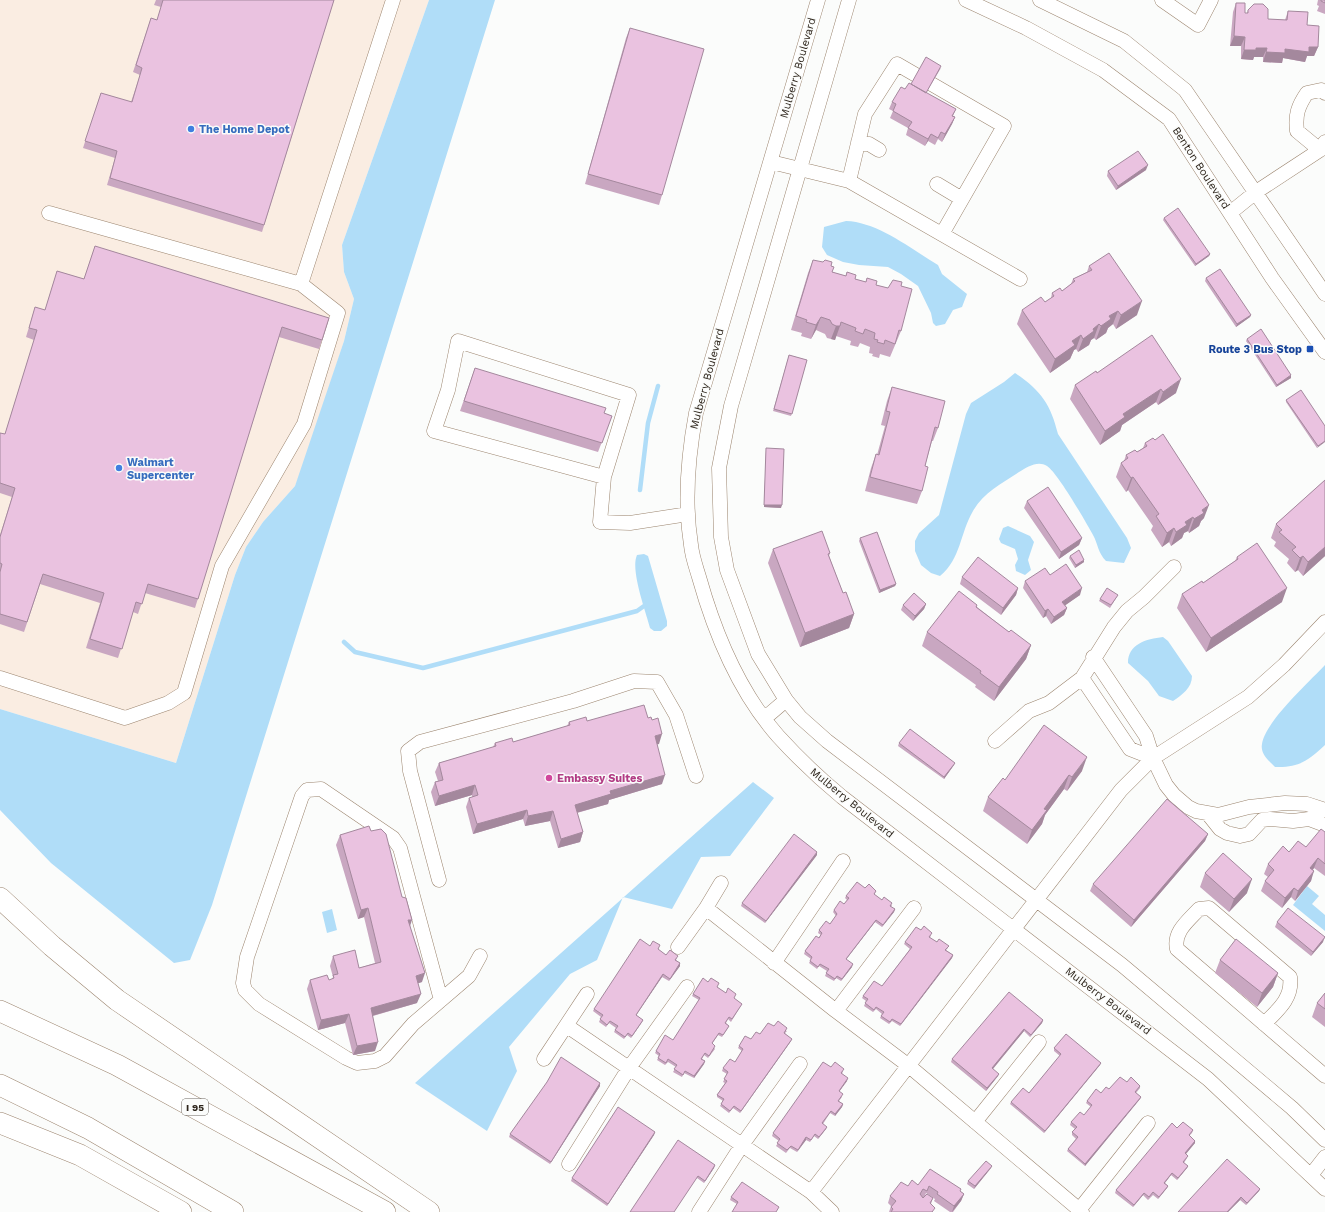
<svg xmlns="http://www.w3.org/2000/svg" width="1325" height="1212" font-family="'Work Sans',sans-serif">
  <rect width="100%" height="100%" fill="#fbfcfb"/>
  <!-- built -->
  <path fill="#faede2" d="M0,0H429L342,245L344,272L354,299L344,341L304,464L295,486L263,522L246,547L235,575L176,763L0,709Z"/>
  <!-- water -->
  <path fill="#b0ddf8" d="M429,0H495L212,905L190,960L174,963L51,863L0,810V709L176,763L235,575L246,547L263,522L295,486L344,341L354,299L344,272L342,245Z
    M846,221C878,222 911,249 938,265L942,274L967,294L962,307L953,310L945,324L936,326L933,323L931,313L918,286L901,274L888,267L859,265L843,262L827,255L822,247L824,227Z
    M1015,373C1041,390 1051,405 1058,434L1127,538L1131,548L1124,563L1106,561C1098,553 1098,544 1093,535C1086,522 1057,472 1047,466C1038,460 1027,467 1019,472C1002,483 983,493 973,511C960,533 961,559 940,576L931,573L921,565L915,551V541L919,533L939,515L966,414L971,403L1004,382Z
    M1008,526L1030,536L1034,542L1028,560L1031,570L1025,575L1016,571L1015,565L1018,559L1015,549L1001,543L999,539L1003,528Z
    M644,554L648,556L667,621V626L661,631H654L650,628C646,612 630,570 637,555Z
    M1163,637L1168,641L1192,676C1192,688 1182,695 1173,701L1159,696L1148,681L1128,663C1128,644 1146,639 1163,637Z
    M1325,665V745C1309,760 1299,768 1275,767C1269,761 1260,754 1262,744C1265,722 1308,683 1325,665Z
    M753,782L774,798L730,856L701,857L672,909L623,897L597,960L570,974L509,1047L517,1071L487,1131L415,1083Z
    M1307,886L1319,896L1312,904L1325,915V931L1293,905Z
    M332,909L337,930L327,933L322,912Z"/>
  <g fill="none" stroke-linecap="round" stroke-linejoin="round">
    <!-- stream -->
    <path stroke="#b0ddf8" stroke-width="4.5" d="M640,490L648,423L658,386
      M344,642L355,652L423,668L637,611L644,606"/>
    <!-- minor casing -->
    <g stroke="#9c856f" stroke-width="15">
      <path id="minor" d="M818,0L696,413C688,456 684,501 691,545C692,556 696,567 699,577C715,634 739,692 778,736C798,758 819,778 842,797L1208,1079L1325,1189
        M849,0L731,406L719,468L721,537L727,570L758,654L786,700L800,717L827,741L1122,965L1292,1108L1325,1140
        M966,0L1026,28L1103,70L1169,119L1272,278L1325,352
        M1040,0L1124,41L1185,90L1325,294
        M1162,0L1198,25L1211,0
        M858,143L869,144L879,150
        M1320,150L1297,131C1295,115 1298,106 1307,93L1321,90L1325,93
        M771,162L849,181L1020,279
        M849,181L865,114L897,64L1004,126L942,234
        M937,184L962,199
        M49,213L301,284L393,0
        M1230,213L1256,192L1320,150L1325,142
        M604,477L434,431L448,390L458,341L629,395L604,477L600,522L630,523L688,514
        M1093,657L1146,736L1153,758L1166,785L1174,795L1188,807L1196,811L1218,815L1249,807L1285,803L1307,804L1325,810
        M0,678L125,718L168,703L184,693L222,566L304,424L338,313L301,284
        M1082,678L1130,749L1153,758
        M765,718L786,700
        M995,741L1029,711L1049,703L1082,678L1114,627L1127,611L1144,597L1174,567
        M1208,814L1220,829L1227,833L1240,836L1249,834L1262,820L1270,819L1293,821L1309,819L1325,825
        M439,880L410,771L408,751L420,742L573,701L634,681L657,682L676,715L696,776
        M706,908L836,1011L909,1066L1082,1212
        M678,947L706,908L721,883
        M774,963L843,861
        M441,1000L400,848L393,838L321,789L307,790L302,796L247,957L243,983L245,990L259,1004L346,1058L357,1063L375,1061L385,1056L413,1024L469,976L480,956
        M836,1011L914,908
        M1264,1024C1278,1010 1293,998 1290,977L1209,908L1199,909C1188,921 1173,932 1177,949L1325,1076
        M567,1026L811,1192L832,1212
        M544,1059L587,994
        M975,1122L1039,1042
        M569,1164L629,1068L687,987
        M1311,1175L1325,1157
        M811,1192L1121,790L1153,758L1248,697L1284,665L1325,622
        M1079,1210L1148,1123
        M699,1212L742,1145L800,1064"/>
    </g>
    <!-- highway casing -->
    <g stroke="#9c856f" stroke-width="22">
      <path id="highway" d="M0,898L52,946L117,1000L429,1212
        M0,1011L117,1065L385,1212
        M0,1085L88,1128L233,1212
        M0,1123L80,1155L181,1212"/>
    </g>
    <!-- minor -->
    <use href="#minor" stroke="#fff" stroke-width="14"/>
    <!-- highway -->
    <use href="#highway" stroke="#fff" stroke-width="21"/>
  </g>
  <!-- wall -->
  <path fill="#c9a7c1" d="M156,0H334L262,232L107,185L115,158L83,148L101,93L131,102L140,75L133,72L151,18L157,20L161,7L154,5Z
    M1318,0H1325V14L1317,11L1319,6L1317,5Z
    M1236,3L1245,13H1247L1248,10L1268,19L1285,20L1288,11L1307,25L1318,47L1314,56H1307L1305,62L1283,58L1282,63L1263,62V57H1254L1253,60L1241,59V46H1230L1233,12Z
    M630,28L662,195L659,205L585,184L626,38Z
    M941,68L926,93L956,109L953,116L955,117L952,124L942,142L938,139L935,145L928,141L925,146L906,135L908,128L890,118L893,111L889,109L892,102L911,84Z
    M1146,170L1116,190L1107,176L1108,171Z
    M1164,218L1210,254L1209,256L1195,266L1163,220Z
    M95,246L322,340L319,349L279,337L195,608L145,593L138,614L133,612L118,658L86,648L100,603L40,584L24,632L0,624V535L12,497L0,493V433L5,434L34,340L26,337L35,307L45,310L57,271L84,279Z
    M813,260L831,266L832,272L846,276L847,272L855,279L866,282L867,278L876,285L888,288L901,286V331L890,357L880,354L879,358L872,356L873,354L869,353L870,347L860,343L858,347L850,345L851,341L836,336L835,340L827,338L825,334L816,330L811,339L801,336L802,333L791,330L808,273Z
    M1089,266L1137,315L1116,329L1113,324L1108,328L1106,333L1096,340L1094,338L1091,340L1089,345L1078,352L1076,349L1074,350L1070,359L1050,373L1017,324L1022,310L1045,302L1051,298L1052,293L1062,291L1071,284L1073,279L1087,272Z
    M1206,278L1251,315L1250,317L1236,327L1205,281Z
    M1247,339L1291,378L1276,387L1246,341Z
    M789,355L807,360L791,416L773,411Z
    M475,368L612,416L598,452L460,411Z
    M1097,373L1176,393L1158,405L1156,402L1122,425L1120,431L1100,445L1070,399L1075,385Z
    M892,387L938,428L933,441H932L925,466L922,491L917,504L865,491L871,468L876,454L877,455L885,426L881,425L887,401Z
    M1286,400L1325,426L1317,448L1286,402Z
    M1145,443L1204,518L1201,521L1199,526L1189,533L1188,531L1184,533L1182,538L1171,546L1169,542L1162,547L1151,530L1153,526L1128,490L1126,492L1116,477L1121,463L1124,461L1126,455L1137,452L1143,448Z
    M766,448L781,508L764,507L766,450Z
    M1325,480V556L1303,576L1298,570L1295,572L1287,563L1289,559L1274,546L1276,542L1271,538L1276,524Z
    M1027,501L1082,538L1079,545L1059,559L1024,508Z
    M860,538L896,584L895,586L879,593L859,541Z
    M773,549L830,553L829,556L843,593L854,614L849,628L800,647L768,563Z
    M1070,556L1084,562L1075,568L1069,558Z
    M1237,557L1282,602L1206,652L1177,608L1182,594L1203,583L1235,561Z
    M1050,575L1080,595L1065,605L1067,608L1064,615L1051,624L1046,616L1043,618L1023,588L1025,581Z
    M962,577L1018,588L1016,595L1001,615L960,584Z
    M1118,595L1110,608L1099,601L1100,599Z
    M926,604L924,609L913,621L901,610L903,605Z
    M977,605V607L1009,632L1031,645L1026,659L994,701L975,687L976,685L922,646L927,632Z
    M648,718L659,744H657L662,784L609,800L608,804L577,813L583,832L580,842L558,848L550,821L525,826L523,819L473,834L466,807L469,798L472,797V795L435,806L431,792L435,782L438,781L435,772L439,763L493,747L495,743L513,742L567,726L569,722Z
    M899,743L954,765L944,779L898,746Z
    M1082,771L1067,791L1064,789L1045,815L1042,824L1027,844L983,811L988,797L1005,780Z
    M371,831L410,925L422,982L418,983L417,1003L373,1016L375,1051L353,1055L345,1023L318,1030L307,989L310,980H329L332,979L333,977L330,966L333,956L359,968L375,963L364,917L358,919L336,845L340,835Z
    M1325,832V876L1314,868L1313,870L1311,881L1295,901L1291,897L1282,908L1261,891L1265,881L1268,877L1264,874L1268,864L1289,852L1306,847Z
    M1208,834L1205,841L1131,927L1090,891L1093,884Z
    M817,855L765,923L741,906L742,903Z
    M1205,873L1247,893L1229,912L1200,887Z
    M865,888L876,891L874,895L882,900L892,905L891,907L895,909L894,912L882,927L875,922L846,959L852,967L841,981L836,978L834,981L825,976L827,971L819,966L817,969L809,963L811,959L804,954L805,951L821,935L818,933L819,930L830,924L836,916L833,912L834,910L844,904L847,900L845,898L846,896Z
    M1277,922L1323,942L1311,956L1275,927Z
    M931,935L930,938L948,948L946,950L953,955L952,958L900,1026L892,1021L889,1024L880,1018L882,1014L876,1009L873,1012L864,1006L866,1001L862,998L863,996L882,986L910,949L904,944L905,942Z
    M650,946L659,948L658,949L666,955L677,958L676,960L680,963V966L669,981L662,977L636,1015L643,1020L642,1022L631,1038L627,1035L624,1039L614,1032L616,1028L609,1023L606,1027L599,1022L601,1017L593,1011L594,1009Z
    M1220,960L1278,973L1273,987L1257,1007L1215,973Z
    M708,982L717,987L742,1004L731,1022L728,1019L726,1023L729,1026L728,1028L722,1037L718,1035L712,1044L715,1049L708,1058L704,1055L702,1059L705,1061L704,1064L694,1078L684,1073L682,1077L673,1072L676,1067L668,1062L665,1065L657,1060L659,1056L655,1053L656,1051L673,1040L699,1000L692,996L693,994Z
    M1325,993V1027L1312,1017L1317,1003Z
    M1043,1020L1042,1023L1030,1037L1024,1031L993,1069L998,1076L986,1091L951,1062L952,1059Z
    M774,1026L787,1031L785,1033L791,1041L740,1113L733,1108L729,1113L720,1106L723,1101L717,1097V1095L725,1083L723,1082L727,1074L722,1071L723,1068L735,1062L742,1051L738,1048L739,1046Z
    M1054,1048L1100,1065L1044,1133L1010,1104L1011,1102L1029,1093L1060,1056L1054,1051Z
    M831,1067L843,1071L842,1074L847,1081L839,1092L842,1097L839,1101L843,1104L842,1107L835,1116L830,1113L823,1124L826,1129L818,1139L814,1136L810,1142L806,1140L797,1152L790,1148L786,1153L776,1146L779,1141L772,1136L773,1133Z
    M1127,1082L1140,1086V1088L1136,1093L1141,1097L1140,1099L1085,1166L1067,1151L1068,1149L1076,1139L1072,1135V1132L1075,1129L1070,1125L1071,1122L1084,1115L1091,1107L1086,1103L1087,1101L1101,1093Z
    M600,1083V1086L550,1164L509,1137L510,1134Z
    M1177,1128L1193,1130L1192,1133L1189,1136L1195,1141V1143L1186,1154L1187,1158L1184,1163L1188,1166L1187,1168L1177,1180L1171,1175L1165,1183L1168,1186L1167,1188L1158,1199L1153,1195L1148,1200L1143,1195L1133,1207L1115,1193L1116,1190Z
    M655,1132L654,1135L607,1206L571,1181L572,1178Z
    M715,1165L714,1168L704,1183L697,1178L630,1212Z
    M991,1168L974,1189L967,1184L968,1181Z
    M918,1185L960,1191L964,1194L961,1201L953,1212H950L934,1201L935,1199L926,1193L925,1196L933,1198L931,1204L933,1212H889L891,1206L888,1203L890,1196L908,1186Z
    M1260,1189L1259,1191L1246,1205L1240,1200L1228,1212H1178Z
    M731,1197L778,1209L737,1204L730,1200Z"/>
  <!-- shaded-wall -->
  <path fill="#a4889d" d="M1234,36L1245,37L1241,46H1230Z
    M1309,47H1318L1314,56H1307L1305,62L1283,58L1282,63L1263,62L1266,52L1285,49Z
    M1256,48H1267L1263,57H1254L1253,60L1241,59L1244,50Z
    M955,117L952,124L942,142L945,134Z
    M931,134L928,141L925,146L928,139Z
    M1148,165L1146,170L1116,190L1118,186Z
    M1210,254L1209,256L1195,266L1196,264Z
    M1142,301L1137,315L1116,329L1121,315Z
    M1118,311L1113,324L1108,328L1106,333L1096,340L1101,326L1109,316Z
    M1251,315L1250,317L1236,327L1237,324Z
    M821,317L816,330L811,339L816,325Z
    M1099,324L1094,338L1091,340L1089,345L1078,352L1083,339L1093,329Z
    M836,326H840L835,340L831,339Z
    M1081,335L1076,349L1074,350L1070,359L1050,373L1055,359L1072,341Z
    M1291,375V378L1276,387L1277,385Z
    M1181,379L1176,393L1158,405L1163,392Z
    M1161,389L1156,402L1122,425L1120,431L1100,445L1105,431L1123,414Z
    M1325,441V442L1317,448L1318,446Z
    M1133,477L1128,490L1126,492L1131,478Z
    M764,505H782L781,508L764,507Z
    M1209,505L1204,518L1201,521L1199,526L1189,533L1194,519L1202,510Z
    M1193,517L1188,531L1184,533L1182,538L1171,546L1176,532L1185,522Z
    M1174,528L1169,542L1162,547L1167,533Z
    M1082,538L1079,545L1059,559L1061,552Z
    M1325,547V556L1303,576L1308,562Z
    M1303,556L1298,570L1295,572L1300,558Z
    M1084,560V562L1075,568L1076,565Z
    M896,584L895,586L879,593L880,590Z
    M1018,588L1016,595L1001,615L1003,608Z
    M1082,588L1080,595L1060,609L1062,602Z
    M1287,588L1282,602L1206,652L1211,638Z
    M926,604L924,609L913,621L915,616Z
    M1067,608L1064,615L1051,624L1054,617Z
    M1048,609L1046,616L1043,618L1045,611Z
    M854,614L849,628L800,647L805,633Z
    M1031,645L1026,659L994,701L999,687Z
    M662,734L659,744L651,746L655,736Z
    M1087,757L1082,771L1067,791L1072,777Z
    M955,763L954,765L944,779V777Z
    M665,775L662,784L609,800L608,804L572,814L575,805L610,791Z
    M1069,775L1064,789L1045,815L1042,824L1027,844L1032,830L1044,809Z
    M475,785L472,795L435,806L439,796Z
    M527,810L523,819L473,834L477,824Z
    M553,811L550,821L525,826L528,816Z
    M583,832L580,842L558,848L561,839Z
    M1208,834L1205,841L1131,927L1134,920Z
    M817,852V855L765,923L766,921Z
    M1318,858L1314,868L1307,877L1310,868Z
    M1314,871L1311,881L1295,901L1298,891Z
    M1252,879L1247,893L1229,912L1234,899Z
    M1294,888L1291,897L1282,908L1285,898Z
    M368,908L364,917L358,919L361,910Z
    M895,909L894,912L882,927L883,925Z
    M408,920H412L409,929Z
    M876,920L875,922L845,961L846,959Z
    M1325,937L1323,942L1311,956L1313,952Z
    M953,955L952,958L900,1026L901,1024Z
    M680,963V966L669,981L670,979Z
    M853,964L852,967L841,981L842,979Z
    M425,973L422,982L413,985L416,976Z
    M1278,973L1273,987L1257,1007L1262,993Z
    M663,974L662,977L635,1017L636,1015Z
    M421,994L417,1003L368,1017L371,1008Z
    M349,1014L345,1023L318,1030L321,1020Z
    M643,1020L642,1022L631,1038L632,1036Z
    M1043,1020L1042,1023L1030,1037L1031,1035Z
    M1024,1029V1031L991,1071L992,1068Z
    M792,1039L791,1041L740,1113L741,1111Z
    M378,1042L375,1051L353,1055L357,1046Z
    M705,1061L704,1064L694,1078V1076Z
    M1101,1063L1100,1065L1044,1133L1045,1131Z
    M999,1074L998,1076L986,1091L987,1088Z
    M848,1078L847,1081L838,1093L839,1091Z
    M600,1083V1086L550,1164L551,1162Z
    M1141,1097L1140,1099L1085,1166V1164Z
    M843,1104L842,1107L835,1116V1114Z
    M827,1127L826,1129L818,1139L819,1137Z
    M655,1132L654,1135L607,1206L608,1204Z
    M806,1137V1140L797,1152L798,1150Z
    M1195,1141V1143L1184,1156L1185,1153Z
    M715,1165L714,1168L704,1183L705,1181Z
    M992,1166L991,1168L974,1189L975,1186Z
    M1188,1166L1187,1168L1177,1180L1178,1178Z
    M1172,1173L1171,1175L1163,1185L1164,1183Z
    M1168,1186L1167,1188L1158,1199L1159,1197Z
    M1260,1189L1259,1191L1246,1205L1247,1203Z
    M1144,1193L1143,1195L1133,1207L1134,1205Z
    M964,1194L961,1201L952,1212L954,1206Z
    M1241,1197L1240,1200L1228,1212H1227Z"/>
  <!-- building -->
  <path fill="#eac2e0" stroke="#a4889d" d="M163,0H334L264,225L110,178L117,151L85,141L101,93L132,102L142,68L136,65L151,18L157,20Z
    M1321,0H1325V3L1321,1Z
    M1236,3H1245V13H1248V10L1254,4H1263L1268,9V19L1287,20L1288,11L1308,12L1307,25L1319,26L1318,47H1309V52L1285,49V53L1266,52L1267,48H1256V50H1244L1245,37L1234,36Z
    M630,28L704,49L662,195L588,174Z
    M926,57L941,66L926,93L911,84Z
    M909,83L956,109L952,116L955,117L945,134L941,132L938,138L931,134L928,139L908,128L912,122L893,111L896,104L892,102L901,87L905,89Z
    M1138,151L1148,165L1118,186L1108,171Z
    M1178,208L1210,254L1196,264L1164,218Z
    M95,246L329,318L322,340L282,327L198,599L148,584L142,604L136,602L122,649L90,639L104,593L43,574L27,622L0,614V572L2,564L0,563V537L15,488L0,483V433L5,434L37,330L29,328L35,307L45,310L57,271L84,279Z
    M1109,253L1142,301L1121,315L1118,311L1109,316L1111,319L1101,326L1099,324L1093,329L1094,331L1083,339L1081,335L1072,341L1075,345L1055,359L1022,310L1041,297L1045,302L1054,296L1052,293L1060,288L1062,291L1075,281L1073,279L1092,270L1089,266Z
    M813,260L823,262L825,260L832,262L831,266L834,267L832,272L846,276L847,272L856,275L855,279L866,282L867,278L877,281L876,285L888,288L893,280L902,282L901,286L912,289L901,331L899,330L895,344L885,340L884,344L877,342L878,340L874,339L875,333L865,329L863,334L855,331L856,328L841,322L840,326H836L832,324L830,320L821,317L816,325L806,322L807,320L796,316Z
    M1220,269L1251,315L1237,324L1206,278Z
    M1261,329L1291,375L1277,385L1247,339Z
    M1152,335L1181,379L1163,392L1161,389L1123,414L1125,417L1105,431L1075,385L1096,371L1097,373Z
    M789,355L807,360L792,414L774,409Z
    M475,368L606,408L604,413L612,416L602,443L464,401Z
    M892,387L945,401L938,428L935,427L925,466L928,467L922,491L870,477L876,454L879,455L890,412L886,411Z
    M1301,390L1325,426V441L1318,446L1286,400Z
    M1163,434L1209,505L1202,510L1204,513L1194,519L1193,517L1185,522L1187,525L1176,532L1174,528L1167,533L1156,516L1159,514L1133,477L1131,478L1121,463L1128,458L1126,455L1135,450L1137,452L1147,446L1145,443L1153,438L1155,440Z
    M766,448L784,449L782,505H764Z
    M1325,480V547L1308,562L1303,556L1300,558L1292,550L1296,547L1279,532L1282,530L1276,524Z
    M1048,487L1082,538L1061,552L1027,501Z
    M822,531L830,553L828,554L843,593L846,592L854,614L805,633L773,549Z
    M877,532L896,584L880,590L860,538Z
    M1257,543L1287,588L1211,638L1182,594L1202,581L1203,583L1238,559L1237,557Z
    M1079,550L1084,560L1076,565L1070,556Z
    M978,557L1018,588L1003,608L962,577Z
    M1066,564L1082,588L1062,602L1067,608L1054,617L1048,609L1045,611L1025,581L1045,568L1050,575Z
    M1107,588L1118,595L1111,605L1100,599Z
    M959,591L977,605L976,607L1009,632L1011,630L1031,645L999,687L980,673L981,671L927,632Z
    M914,593L926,604L915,616L903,605Z
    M644,705L648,718L651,717L652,720L658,718L662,734L655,736L665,775L610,791L611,794L575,805L583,832L561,839L553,811L528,816L527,810L477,824L469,798L478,795L475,785L439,796L435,782L443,780L439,763L496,746L495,743L512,738L513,742L570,725L569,722L586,717L587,721Z
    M1044,725L1087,757L1072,777L1069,775L1044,809L1047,810L1032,830L988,797L1003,778L1005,780Z
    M910,729L955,763L944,777L899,743Z
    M1167,799L1208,834L1134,920L1093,884Z
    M369,826L371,831L381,829L386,834L402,897L406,898L412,920H408L425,973L416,976L421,994L371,1008L378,1042L357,1046L349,1014L321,1020L310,980L327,975L329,980L334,978L333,975L338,974L333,956L355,950L359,968L381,962L368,908L361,910L340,835Z
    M1321,829L1325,832V864L1318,858L1310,868L1314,871L1298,891L1294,888L1285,898L1265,881L1274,870L1268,864L1283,846L1289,852L1298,841L1306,847Z
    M794,834L817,852L766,921L742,903Z
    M1223,853L1252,879L1234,899L1205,873Z
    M857,882L865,888L869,884L876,891L874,894L882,900L884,897L892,903L890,906L895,909L883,925L876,920L846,959L853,964L842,979L837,976L835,979L826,973L829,969L820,964L818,967L810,961L812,957L805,951L816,936L819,938L822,933L819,930L826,921L830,924L837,914L834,910L840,901L844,904L849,898L846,896Z
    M1288,908L1325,937L1313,952L1277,922Z
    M924,926L932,933L929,937L937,942L939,939L949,946L945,950L953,955L901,1024L892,1019L890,1022L881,1016L884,1012L876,1007L874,1010L865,1003L868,999L863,996L874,981L882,986L912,947L905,942L916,927L921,930Z
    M640,939L650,946L653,941L660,945L658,949L666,955L670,950L678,956L675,960L680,963L670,979L663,974L636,1015L643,1020L632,1036L628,1033L625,1037L615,1030L618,1026L610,1021L607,1025L600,1019L603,1015L594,1009Z
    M1236,939L1278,973L1262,993L1220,960Z
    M703,978L708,982L711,978L719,983L717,987L726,993L728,988L736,994L734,998L742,1004L732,1019L729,1017L725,1023L729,1026L723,1035L719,1033L712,1043L715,1046L709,1056L705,1053L701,1059L705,1061L694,1076L685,1071L683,1075L674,1069L677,1065L668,1059L666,1063L658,1058L660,1054L656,1051L665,1035L673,1040L700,998L693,994Z
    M1009,992L1043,1020L1031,1035L1024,1029L992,1068L999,1074L987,1088L952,1059Z
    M1325,993V1009L1317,1003Z
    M778,1021L787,1028L784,1033L792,1039L741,1111L734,1106L730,1111L721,1104L724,1099L717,1095L727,1081L724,1079L728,1072L723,1068L730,1059L735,1062L743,1049L739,1046L745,1036L751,1039L756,1032L760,1034L768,1023L774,1026Z
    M1066,1034L1101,1063L1045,1131L1011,1102L1023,1088L1029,1093L1061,1054L1054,1048Z
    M561,1057L600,1083L551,1162L510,1134L547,1082Z
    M823,1062L831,1067L835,1062L844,1069L841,1073L848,1078L839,1091L843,1094L838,1101L843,1104L835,1114L831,1111L822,1123L827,1127L819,1137L815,1134L811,1140L806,1137L798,1150L791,1146L787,1150L777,1143L780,1139L773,1133Z
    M1120,1077L1127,1082L1131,1077L1140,1086L1135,1092L1141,1097L1085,1164L1068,1149L1078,1137L1072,1132L1077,1127L1071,1122L1080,1112L1084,1115L1092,1105L1087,1101L1096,1089L1101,1093L1106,1087L1109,1089Z
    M618,1107L655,1132L608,1204L572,1178Z
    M1183,1122L1193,1130L1189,1135L1195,1141L1185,1153L1188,1156L1183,1162L1188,1166L1178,1178L1172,1173L1164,1183L1168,1186L1159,1197L1153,1192L1149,1197L1144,1193L1134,1205L1116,1190L1172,1123L1177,1128Z
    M678,1140L715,1165L705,1181L698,1176L674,1212H630Z
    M1227,1159L1260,1189L1247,1203L1241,1197L1227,1212H1178Z
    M986,1161L992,1166L975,1186L968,1181Z
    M930,1169L961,1189L960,1191L964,1194L954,1206L937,1194L938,1192L929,1186L927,1191L923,1189L920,1194L923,1198L927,1194L933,1198L930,1203L935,1208L932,1212H891L893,1209L891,1207L896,1201L890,1196L901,1182L908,1186L912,1180L918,1185Z
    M742,1182L779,1207L776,1212H732L738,1202L731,1197Z"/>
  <!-- markers -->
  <g fill="#3f7fe0" stroke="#fbfcfb" stroke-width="1.5">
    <circle cx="191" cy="129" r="4"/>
    <circle cx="119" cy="468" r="4"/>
  </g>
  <rect fill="#1a4fb4" stroke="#fbfcfb" stroke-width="1.5" x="1306" y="345" width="8" height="8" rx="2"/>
  <circle fill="#d1479c" stroke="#fbfcfb" stroke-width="1.5" cx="549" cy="778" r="4"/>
  <g text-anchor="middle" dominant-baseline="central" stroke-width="3" stroke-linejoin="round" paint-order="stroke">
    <!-- shield labels -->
    <rect fill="#fbfcfb" stroke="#6b655e" stroke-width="1" x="182" y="1099" width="26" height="16" rx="3"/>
    <g font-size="10" font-weight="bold" fill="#2d241b">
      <text x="195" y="1107">I 95</text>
    </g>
    <!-- street labels -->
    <g font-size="11" fill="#2d241b" stroke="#fbfcfb">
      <text transform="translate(798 68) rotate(-74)">Mulberry Boulevard</text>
      <text transform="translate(1201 168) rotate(57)">Benton Boulevard</text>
      <text transform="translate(707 379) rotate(-75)">Mulberry Boulevard</text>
      <text transform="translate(852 803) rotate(39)">Mulberry Boulevard</text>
      <text transform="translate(1108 1001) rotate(37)">Mulberry Boulevard</text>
    </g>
    <!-- shop labels -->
    <g font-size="11" font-weight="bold" fill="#366cbe" stroke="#fbfcfb" text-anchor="start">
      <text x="199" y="129">The Home Depot</text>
      <text x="127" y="462">Walmart<tspan x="127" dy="13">Supercenter</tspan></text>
    </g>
    <!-- transit labels -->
    <g font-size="11" font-weight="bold" fill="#164399" stroke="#fbfcfb" text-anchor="end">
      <text x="1302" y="349">Route 3 Bus Stop</text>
    </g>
    <!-- hotel labels -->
    <g font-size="11" font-weight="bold" fill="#b23c85" stroke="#fbfcfb" text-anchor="start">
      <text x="557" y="778">Embassy Suites</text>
    </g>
  </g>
</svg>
